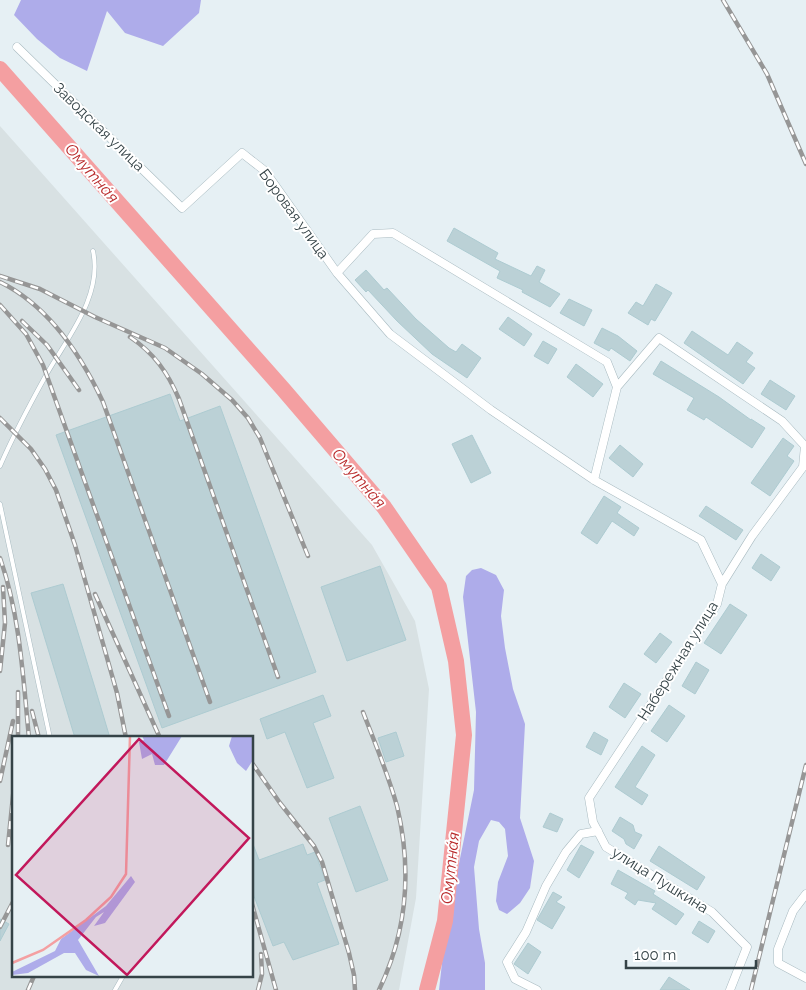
<svg xmlns="http://www.w3.org/2000/svg" width="806" height="990" font-family="Raleway,sans-serif">
  <rect width="100%" height="100%" fill="#e6f0f4"/>
  <!-- industrial -->
  <path fill="#d8e1e3" fill-rule="evenodd" d="M0,126L372,545L415,621L429,689L416,898L399,990H0ZM14,738H252V976H14Z"/>
  <!-- green -->
  <path fill="#aeacea" d="M21,0H201L199,13L163,46L125,33L107,11L87,71L60,58L37,39L14,15Z
    M481,568L496,575L504,590L501,616L505,648L513,689L525,724L520,818L534,861L530,888L520,903L507,914L499,910L496,901L498,882L508,856L505,829L499,822L491,820L479,841L474,867L479,929L485,963V990H439L446,927L474,790L476,712L463,597L466,576L472,570Z"/>
  <g fill="none" stroke-linecap="round" stroke-linejoin="round">
    <!-- river -->
    <path stroke="#f49fa1" stroke-width="16" d="M0,69L283,389L384,507L439,587L456,661L464,735L445,921L427,990"/>
  </g>
  <!-- building -->
  <path fill="#bbd1d6" stroke="#adcbd1" d="M454,228L498,253L495,259L531,276L537,266L545,270L539,282L560,294L550,307L522,292L523,290L497,278L500,271L447,241Z
    M366,270L384,290L387,288L416,319L449,348L456,352L462,344L481,358L467,378L432,354L397,321L368,290L366,292L355,280Z
    M656,284L672,293L655,321L651,319L648,325L628,313L636,302L643,306Z
    M569,299L592,310L584,326L560,313Z
    M508,317L532,334L524,346L499,329Z
    M602,328L618,336L637,351L630,361L611,348L609,351L594,343Z
    M692,331L728,355L737,342L753,353L746,362L755,368L743,384L684,343Z
    M543,341L557,349L548,364L534,356Z
    M661,361L719,397L751,420V419L765,428L752,448L706,417L704,420L687,410L694,398L653,374Z
    M576,364L603,384L593,397L567,377Z
    M770,380L795,396L786,410L761,394Z
    M170,394L180,421L220,406L316,672L162,728L56,435Z
    M472,435L491,473L471,483L452,444Z
    M783,438L794,446L787,456L794,461L770,496L751,483Z
    M620,445L643,464L633,477L609,458Z
    M604,496L621,507L617,513L639,528L634,536L612,521L597,544L581,533Z
    M706,506L743,530L736,540L699,516Z
    M761,554L780,567L771,581L752,568Z
    M380,566L406,640L347,661L321,587Z
    M63,584L95,688L110,738H75L63,698L31,593Z
    M730,604L747,615L721,654L704,643Z
    M660,633L672,642L656,663L644,654Z
    M696,662L709,670L695,694L682,686Z
    M624,683L641,694L625,718L609,707Z
    M323,695L331,716L313,723L334,778L307,788L285,732L267,739L260,719Z
    M669,705L685,716L667,742L651,731Z
    M396,732L404,756L386,762L378,738Z
    M594,732L608,740L601,755L586,747Z
    M642,746L655,755L635,787L648,795L642,805L615,787Z
    M360,806L388,880L356,892L329,818Z
    M550,813L563,819L557,832L543,827Z
    M620,817L633,825L635,832L642,835L634,849L626,844L624,839L612,831Z
    M253,844L259,860L303,844L307,855L315,852L325,880L317,883L339,944L293,960L284,942L273,946L252,891Z
    M581,845L594,852L579,878L567,870Z
    M659,846L705,877L697,890L650,861Z
    M618,870L655,891L653,894L684,914L676,925L652,909L656,903L638,900L635,905L625,898L628,893L611,884Z
    M553,892L562,897L556,902L565,907L552,929L537,920Z
    M0,919L9,924L0,941Z
    M699,921L715,931L708,943L692,933Z
    M528,943L541,952L528,974L514,964Z
    M669,977L690,990H660Z"/>
  <g fill="none" stroke-linecap="round" stroke-linejoin="round">
    <!-- lane casing -->
    <g stroke="#a8bac0" stroke-width="5">
      <path id="lane" d="M0,466C13,436 29,406 45,377C66,339 103,297 93,251
        M0,504L50,738
        M115,990L123,976"/>
    </g>
    <!-- street casing -->
    <g stroke="#a8bac0" stroke-width="9">
      <path id="street" d="M17,47L182,208L242,153L265,171L337,273L390,334L491,410L594,480L701,540L722,584L717,604L589,798L593,822L606,847L712,912L747,947L730,990
        M337,273L373,234L393,233L607,362L617,387L594,480
        M617,387L659,338L782,421L805,446L803,467L752,536L722,584
        M806,894L793,911L778,949V963L806,978
        M537,990L515,979L507,962L526,932L546,886L566,852L581,834L598,831"/>
    </g>
    <!-- lane -->
    <use href="#lane" stroke="#fff" stroke-width="4"/>
    <!-- street -->
    <use href="#street" stroke="#fff" stroke-width="8"/>
    <!-- rail casing -->
    <g stroke="#969696" stroke-width="4.5">
      <path id="rail" d="M723,0L767,74L806,164
        M0,276L40,289L95,317L165,348L202,374L232,400L248,418L260,438L308,556
        M0,282C49,306 81,355 103,402L210,702
        M0,305L26,334L43,365L169,716
        M22,321L47,345L79,390
        M130,337C154,353 168,373 179,399L278,677
        M0,418L31,449L45,469L56,490L75,545L117,693L126,738
        M0,558C20,615 23,677 29,738
        M95,594L160,738
        M0,671L5,623L3,587
        M18,692V738
        M32,711L39,738
        M363,712C375,743 388,774 397,806C412,869 407,932 379,990
        M252,763L280,803L314,846L322,862L349,953L354,975L355,990
        M0,781L13,721
        M8,845L14,786
        M252,904L276,990
        M0,927L14,900
        M28,990L34,976
        M258,990L262,974L261,954
        M751,990L806,765"/>
    </g>
    <!-- rail -->
    <use href="#rail" stroke="#fff" stroke-width="2.5" stroke-dasharray="8" stroke-linecap="butt"/>
  </g>
  <g text-anchor="middle" dominant-baseline="central" stroke-width="4" stroke-linejoin="round" paint-order="stroke">
    <!-- street labels -->
    <g font-size="15" fill="#354347" stroke="#fff">
      <text transform="translate(99 127) rotate(44)">Заводская улица</text>
      <text transform="translate(294 214) rotate(54)">Боровая улица</text>
      <text transform="translate(678 661) rotate(-58)">Набережная улица</text>
      <text transform="translate(660 880) rotate(32)">улица Пушкина</text>
    </g>
    <!-- water labels -->
    <g font-size="16" font-style="italic" fill="#b8292a" stroke="#fff">
      <text transform="translate(92 173) rotate(49)">Омутна́я</text>
      <text transform="translate(359 478) rotate(49)">Омутна́я</text>
      <text transform="translate(450 868) rotate(-84)">Омутна́я</text>
    </g>
  </g>
  <!-- overview -->
  <g transform="translate(12 736)">
    <rect width="241" height="241" fill="#e6f0f4"/>
    <path d="M130,0H170L152,29H143L140,18L130,23L127,6L132,4ZM220,0H241V24L234,35L225,27L217,10ZM119,140L123,146L93,187L82,190L92,176L84,181L66,204L87,240L74,234L63,217H52L16,237L0,239V236L43,215L49,203L94,170Z" fill="#aeacea"/>
    <path fill="none" stroke="#f49fa1" stroke-width="2.5" d="M0,227L31,214L74,184L99,161L114,138L118,0"/>
    <path fill="#c2185b" fill-opacity="0.15" stroke="#c2185b" stroke-width="2.5" d="M127,3L237,102L115,239L4,139Z"/>
    <rect width="241" height="241" fill="none" stroke="#354347" stroke-width="2.5"/>
  </g>
  <!-- scale -->
  <path d="M626 960v8h130v-8" fill="none" stroke="#354347" stroke-width="2.5"/>
  <text x="634" y="960" font-size="15" fill="#354347" stroke="#ffffff" stroke-width="4" paint-order="stroke">100 m</text>
</svg>
